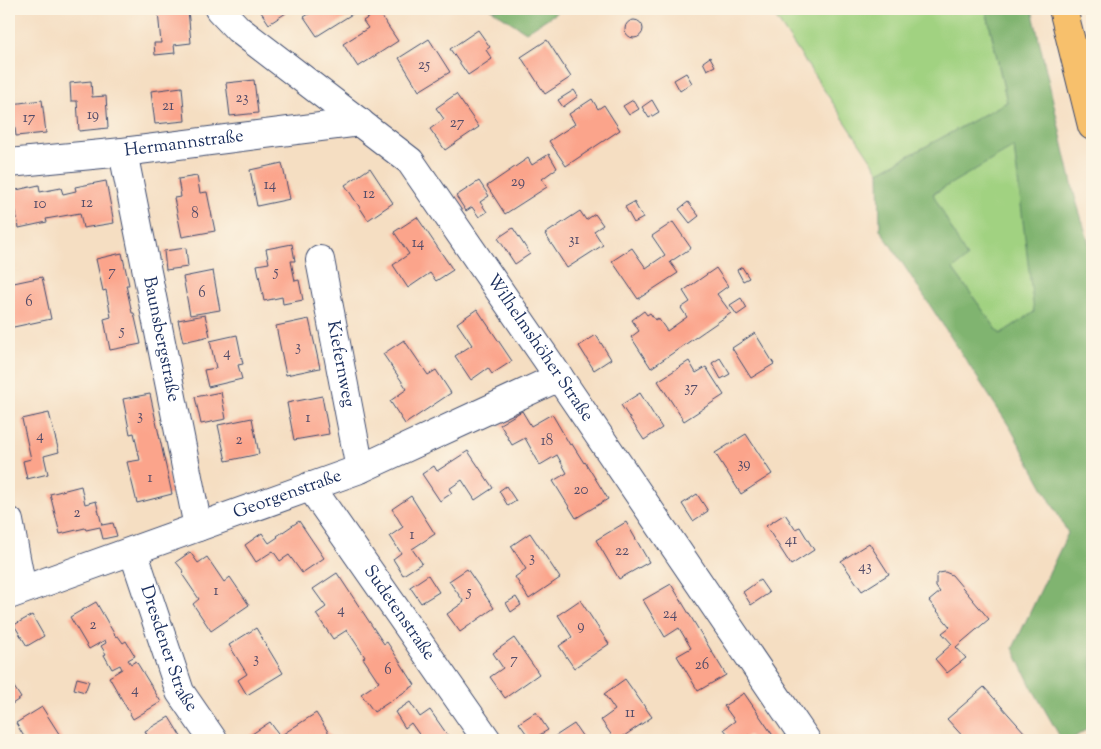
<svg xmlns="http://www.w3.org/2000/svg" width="1101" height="749" font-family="'Sorts Mill Goudy',serif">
  <rect width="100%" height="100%" fill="#fcf5e5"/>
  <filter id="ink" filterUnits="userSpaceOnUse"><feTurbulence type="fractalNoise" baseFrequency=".02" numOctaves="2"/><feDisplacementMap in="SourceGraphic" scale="10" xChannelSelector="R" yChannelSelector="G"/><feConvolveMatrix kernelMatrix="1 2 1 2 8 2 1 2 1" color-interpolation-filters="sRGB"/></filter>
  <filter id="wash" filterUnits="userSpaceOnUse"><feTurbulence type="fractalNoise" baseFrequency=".0096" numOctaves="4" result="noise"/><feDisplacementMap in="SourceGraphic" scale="20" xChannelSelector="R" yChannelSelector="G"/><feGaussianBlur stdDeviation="1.12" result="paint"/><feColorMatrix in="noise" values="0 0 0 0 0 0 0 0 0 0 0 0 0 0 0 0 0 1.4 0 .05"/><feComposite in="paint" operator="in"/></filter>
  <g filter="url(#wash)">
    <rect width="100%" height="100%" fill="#f5dec2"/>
    <!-- green -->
    <path fill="#a1d281" stroke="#5e8070" d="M770,9H986L1007,102L879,172Z
      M1014,146L1035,312L1000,334L953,269L933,194Z"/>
    <!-- forest -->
    <path fill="#80b46f" stroke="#4e7266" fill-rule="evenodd" d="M491,9H562L526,32Z
      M986,9H1032L1075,197L1092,253V726L1070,740H1062L1031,686L1013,648L1068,533L1011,429L880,229L879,172L1007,102ZM1014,147L1034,312L1000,334L953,269L967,258L933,194Z"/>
    <g id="blocks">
      <!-- building -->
      <path fill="#fba48b" d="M188,9L191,43L174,45L175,53L155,55L154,43H161L158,12Z
        M259,9H283L286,13L269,24Z
        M317,9H356L357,11L317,36L304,17Z
        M378,11L398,41L358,67L343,44L368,28L363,21Z
        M625 29a9 9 0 1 1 18 0a9 9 0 1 1-18 0Z
        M478,30L490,47L486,50L492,59L468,75L450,49Z
        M429,39L450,72L419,91L399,58Z
        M547,40L571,77L545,94L521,57Z
        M710,57L715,66L707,70L703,62Z
        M686,73L692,83L680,91L674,80Z
        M254,80L258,113L230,116L226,83Z
        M91,81L92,97L106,96L108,128L79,131L77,101H71L70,83Z
        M182,87L185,121L155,124L151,91Z
        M574,90L578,96L563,107L558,100Z
        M456,94L479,127L445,150L430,129L444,119L436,108Z
        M592,99L598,109L604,105L620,130L566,166L549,141L575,124L569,114Z
        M42,100L46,133L16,136L12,104Z
        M633,100L639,109L629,115L623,106Z
        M652,100L659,112L649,118L642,107Z
        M549,154L557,168L542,179L547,187L505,214L487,186L528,158L532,165Z
        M282,163L290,199L257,206L250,170Z
        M370,168L393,203L368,220L345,185Z
        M197,176L200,193L207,192L215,231L182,237L174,198L181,197L178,179Z
        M106,181L114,223L83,228L80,213L46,219L47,222L19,228L12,191L39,185L40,192L61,188L63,194L76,191L75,187Z
        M479,181L489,196L480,202L487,212L479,217L472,207L466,211L456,196Z
        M634,202L643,218L634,223L625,207Z
        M688,202L699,216L690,223L679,209Z
        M580,211L586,220L595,214L603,225L594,231L603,245L567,268L545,234Z
        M417,217L453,270L436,281L430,273L408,288L393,265L409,254L394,232Z
        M673,222L691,248L670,262L678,273L638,299L612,261L632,248L646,268L665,255L652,236Z
        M513,228L530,254L515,264L498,238Z
        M292,244L295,261H291L295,281L299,280L303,300L283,304L282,297L264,301L257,265L269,263L266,249Z
        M186,248L188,267L166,270L164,251Z
        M122,253L129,285H126L132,313H134L141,344L110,350L104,319L111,317L106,290L103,291L96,259Z
        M742,267L749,278L743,281L737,270Z
        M716,268L728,286L717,294L731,313L651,368L631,337L639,331L632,320L644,311L647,315L650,313L655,320L658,318L667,331L687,317L681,308L690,302L683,291Z
        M213,271L220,310L190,315L183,277Z
        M42,277L51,319L9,328V303L13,302L9,284Z
        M741,298L747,308L737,315L730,305Z
        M477,309L512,361L492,374L488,368L471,380L455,356L472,345L457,323Z
        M205,315L210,336L183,342L178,320Z
        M309,319L320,368L286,375L276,326Z
        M755,333L774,364L751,378L732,348Z
        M237,335L243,364L238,365L242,379L208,387L204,370L216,368L210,341Z
        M596,335L611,359L594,370L579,346Z
        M404,340L428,375L436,370L451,393L405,424L390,401L407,389L383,354Z
        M720,358L730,374L721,379L712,363Z
        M689,361L696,373L706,367L724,395L684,421L658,381Z
        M221,392L226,419L201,424L195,397Z
        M640,393L662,428L644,440L621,405Z
        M150,394L172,494L137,503L127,462L140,460L134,433L130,434L123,399Z
        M322,396L329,434L294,440L287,403Z
        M522,411L531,426L552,414L570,445L572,444L584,463L585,462L608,499L576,518L553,481L567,473L557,455L540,465L525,438L512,445L500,424Z
        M49,413L59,452L44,456L48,474L27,479L23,461L31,459L22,419Z
        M252,418L259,454L226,461L218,425Z
        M746,434L772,474L741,494L715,453Z
        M468,451L493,488L475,500L462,480L449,489L452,493L440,501L422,474L434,466L437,471Z
        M81,486L85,504L96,501L102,525L113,523L117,536L103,539L100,527L86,530L85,528L60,534L50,494Z
        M506,486L516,501L508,506L499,491Z
        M697,494L708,511L693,521L682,504Z
        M411,496L435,534L412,549L422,563L403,575L393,559L401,553L390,536L403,527L392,509Z
        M785,514L795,529L800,527L814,550L791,565L766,526Z
        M299,521L324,558L302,573L289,555L280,561L273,551L256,562L245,545L262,533L269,543L278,537L277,536Z
        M626,522L649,562L619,579L596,540Z
        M530,533L560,578L529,599L515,577L526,569L511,546Z
        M869,543L889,574L862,591L841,561Z
        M190,552L198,563L207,557L224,582L230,577L249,605L211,631L193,604L199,599L182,574L184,572L176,562Z
        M467,569L494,608L460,632L447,614L464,602L449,581Z
        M945,572L952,575L989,619L956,647L966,658L947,673L935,659L952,644L942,633L950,627L929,601L940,592L936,587V577L939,573Z
        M337,573L384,644L387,642L415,685L374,712L361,694L379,682L363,658L365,657L347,630L333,639L316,614L326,607L313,589Z
        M428,575L439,592L421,603L410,587Z
        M760,580L769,593L751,605L743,592Z
        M671,584L726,675L698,691L677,656L691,648L679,628L665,637L643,600Z
        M516,597L521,605L511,612L506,603Z
        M580,600L609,644L574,668L559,646L572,637L558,615Z
        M96,602L116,637L118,636L123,643L126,641L135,656L128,660L131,664L136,661L161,702L133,719L109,677L122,669L120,665L112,669L104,655L106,654L101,646L106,643L105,640L89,649L70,617Z
        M32,615L44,636L27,646L14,625Z
        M256,628L283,673L247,695L238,680L247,674L229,645Z
        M514,638L539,674L505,698L490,677L503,668L493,653Z
        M77,678L89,681L85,692L74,689Z
        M9,679L21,698L9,706Z
        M625,679L652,717L618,740H615L601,720L615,710L604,694Z
        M984,687L1025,733L1018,740H966L947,719Z
        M744,693L774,737L776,740H753L749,735L741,740H732L724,729L735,721L724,706Z
        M410,702L420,717L430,710L451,740H423L411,723L405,728L395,712Z
        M42,707L63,740H26L16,723Z
        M536,712L548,730L531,740L519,723Z
        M316,713L332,738L328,740H287L283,734Z
        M169,717L183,740H150L145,731Z
        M270,722L280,736L275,740H252L249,736Z
        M574,724L585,740H552L551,739Z"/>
    </g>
  </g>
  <g filter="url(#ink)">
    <use href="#blocks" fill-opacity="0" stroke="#3c496d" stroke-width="1"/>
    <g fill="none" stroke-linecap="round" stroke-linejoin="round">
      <!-- minor casing -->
      <g stroke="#3c496d" stroke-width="30">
        <g id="minor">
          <path id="s1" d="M219,9L238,29L410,161L559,377L806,740"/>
          <path id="s2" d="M123,152L198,527"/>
          <path id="s3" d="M9,163L123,152L360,122"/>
          <path id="s4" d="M320,260L360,469"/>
          <path id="s5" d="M310,486L487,740"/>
          <path d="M9,521L22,589"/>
          <path id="s6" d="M133,551L180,692L213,740"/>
          <path id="s7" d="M9,595L360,469L559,377"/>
        </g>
      </g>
      <!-- highway casing -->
      <g stroke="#3c496d" stroke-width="30">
        <path id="highway" d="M1063,9L1092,126"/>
      </g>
      <!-- minor -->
      <use href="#minor" stroke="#fff" stroke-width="28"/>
      <!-- highway -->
      <use href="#highway" stroke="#f7c06c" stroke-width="28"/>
    </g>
  </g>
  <g text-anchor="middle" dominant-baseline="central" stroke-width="4" stroke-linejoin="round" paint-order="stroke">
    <!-- number labels -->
    <g font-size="15" fill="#534c69">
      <text x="424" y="65">25</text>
      <text x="242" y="98">23</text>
      <text x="168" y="106">21</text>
      <text x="93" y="115">19</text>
      <text x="29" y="118">17</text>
      <text x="457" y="123">27</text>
      <text x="518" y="182">29</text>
      <text x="270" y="185">14</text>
      <text x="369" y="194">12</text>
      <text x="87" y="203">12</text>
      <text x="40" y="204">10</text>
      <text x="195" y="214">8</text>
      <text x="574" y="240">31</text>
      <text x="418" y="243">14</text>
      <text x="112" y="272">7</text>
      <text x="276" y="272">5</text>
      <text x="202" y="293">6</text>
      <text x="29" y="302">6</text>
      <text x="122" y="331">5</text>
      <text x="298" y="347">3</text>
      <text x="227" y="353">4</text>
      <text x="691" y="388">37</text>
      <text x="140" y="416">3</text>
      <text x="308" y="418">1</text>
      <text x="40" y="436">4</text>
      <text x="239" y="440">2</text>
      <text x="547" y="441">18</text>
      <text x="744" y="464">39</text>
      <text x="150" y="478">1</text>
      <text x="581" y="490">20</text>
      <text x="77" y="513">2</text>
      <text x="412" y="535">1</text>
      <text x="791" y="540">41</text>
      <text x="622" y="551">22</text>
      <text x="532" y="558">3</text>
      <text x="865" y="567">43</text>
      <text x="216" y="591">1</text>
      <text x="469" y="592">5</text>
      <text x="341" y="610">4</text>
      <text x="670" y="614">24</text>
      <text x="93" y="625">2</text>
      <text x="581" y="626">9</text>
      <text x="256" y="659">3</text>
      <text x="514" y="660">7</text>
      <text x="702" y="665">26</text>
      <text x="388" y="670">6</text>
      <text x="135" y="690">4</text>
      <text x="630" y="713">11</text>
    </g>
    <!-- street labels -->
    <g font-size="18" fill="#1b2f5e" stroke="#fcf5e5">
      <text stroke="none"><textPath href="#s3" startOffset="176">Hermannstraße</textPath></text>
      <text stroke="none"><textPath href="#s2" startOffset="191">Baunsbergstraße</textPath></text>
      <text stroke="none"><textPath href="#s1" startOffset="472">Wilhelmshöher Straße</textPath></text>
      <text stroke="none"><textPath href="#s4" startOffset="106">Kiefernweg</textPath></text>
      <text stroke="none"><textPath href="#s7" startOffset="296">Georgenstraße</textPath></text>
      <text stroke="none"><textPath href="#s5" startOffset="155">Sudetenstraße</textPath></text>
      <text stroke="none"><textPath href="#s6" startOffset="104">Dresdener Straße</textPath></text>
    </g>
  </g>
  <!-- margin -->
  <rect width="1101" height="749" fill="none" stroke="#fcf5e5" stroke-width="30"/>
</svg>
